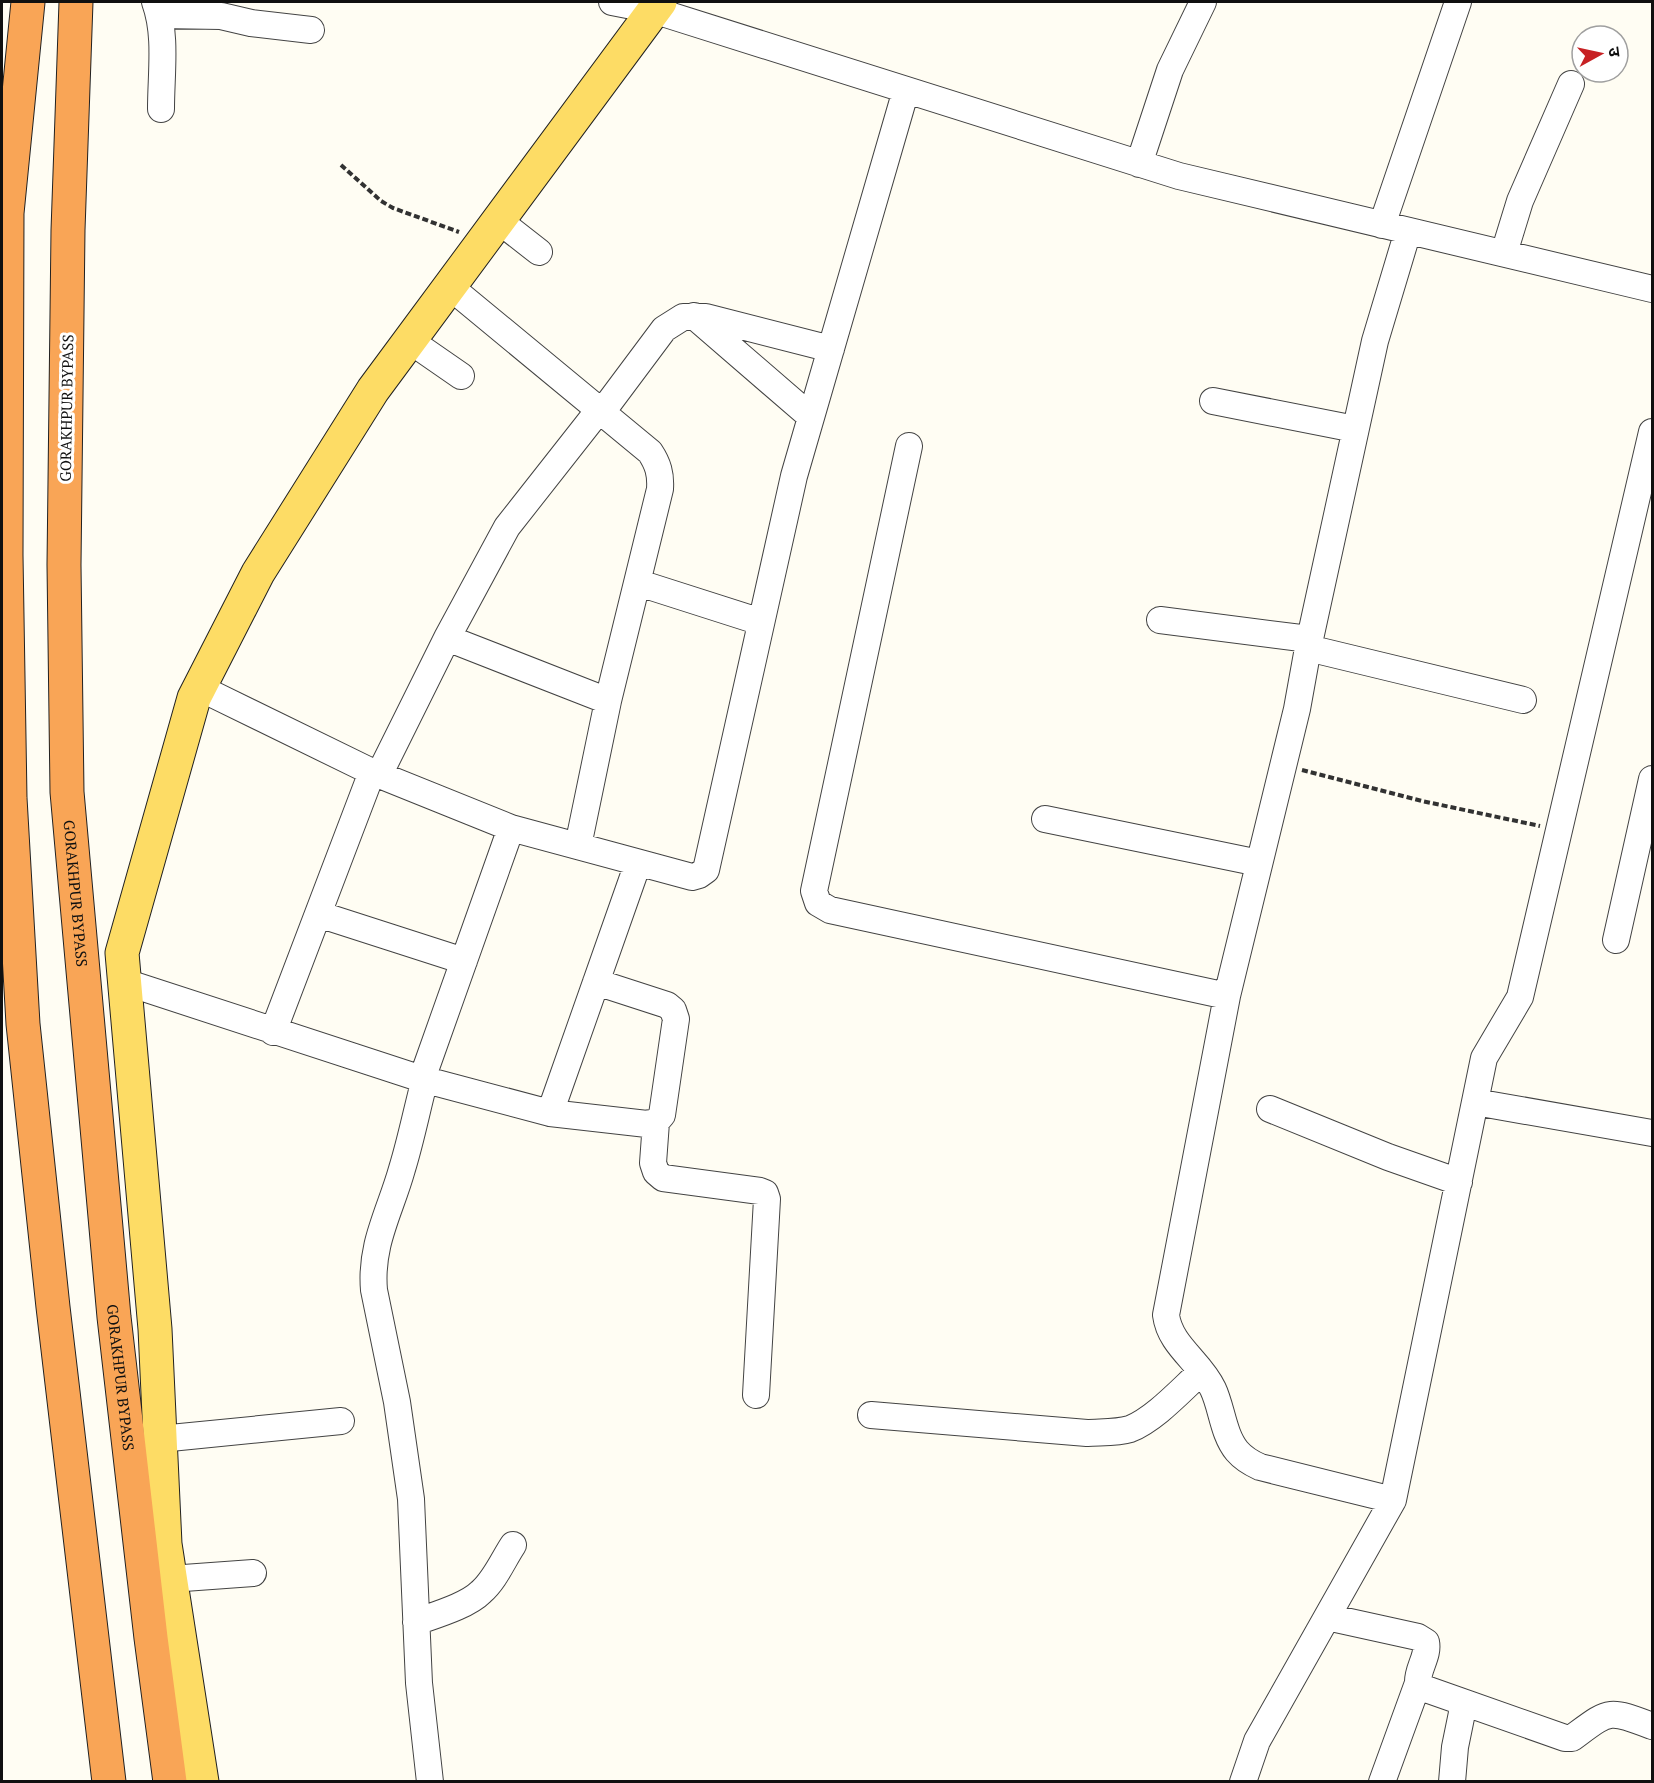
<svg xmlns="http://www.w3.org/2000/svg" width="1654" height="1783" font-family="'PT Serif','Noto Sans Devanagari',serif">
  <rect width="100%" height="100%" fill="#fffdf3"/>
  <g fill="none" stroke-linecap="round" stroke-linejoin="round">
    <!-- minor casing -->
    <g stroke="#434343" stroke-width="28">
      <path id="minor" d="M155,2C167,35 161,73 161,109
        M612,2L653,10L1179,176L1652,289
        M160,15L221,16L251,23L311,30
        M1139,164L1170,70L1203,2
        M498,220L539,252
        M1382,225L1458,2
        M1504,253L1520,201L1571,84
        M449,286L650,452C658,464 661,474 660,489L608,701L578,846
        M694,316L811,417
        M409,340L461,376
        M1213,401L1355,429
        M602,412L664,329L683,317H706L831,349
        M909,446L814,891L818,903L830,910L1227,996
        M639,583L761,622
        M1160,620L1309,639
        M447,638L608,701
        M1308,648L1523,700
        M200,688L372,772L511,828L692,877L699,875L706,870L794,476L906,90
        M379,775L447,638L507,527L599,410
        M1045,819L1259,863
        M318,914L464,961
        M1616,940L1652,779
        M125,982L422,1079L550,1113L647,1124L656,1122L662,1115L676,1019L673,1010L667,1005L596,982
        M273,1032L372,772
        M422,1079L511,828
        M425,1079C417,1109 411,1140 402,1169C390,1212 370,1244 374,1290L397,1402L411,1499L419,1683L430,1782
        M1475,1102L1652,1133
        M1270,1109L1388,1157L1459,1182
        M550,1113L638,863
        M656,1122L653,1163L656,1172L663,1178L760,1191L765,1193L767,1199L756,1395
        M871,1415L1087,1433C1101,1432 1117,1433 1130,1429C1155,1419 1181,1390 1201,1372
        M160,1439L341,1421
        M1393,1500L1260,1467C1251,1463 1243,1458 1237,1451C1223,1434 1222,1408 1213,1389C1200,1361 1170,1346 1166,1315L1227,996L1297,709L1308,648L1375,341L1408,231
        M170,1579L253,1573
        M1327,1617L1418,1637L1426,1642C1429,1656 1417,1669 1418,1683L1423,1688L1565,1738H1572C1610,1710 1607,1709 1652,1726
        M416,1622C435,1615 467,1606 481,1592C495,1580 503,1560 513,1545
        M1243,1782L1257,1741L1393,1500L1484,1058L1520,997L1652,432
        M1382,1782L1418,1683
        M1452,1782L1455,1747L1464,1703"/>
    </g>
    <!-- major casing -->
    <g stroke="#212121" stroke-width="35">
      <path id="major" d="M202,1782L165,1544L155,1329L122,953L194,698L258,573L373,390L660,2"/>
    </g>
    <!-- highway casing -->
    <g stroke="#212121" stroke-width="35">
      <g id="highway">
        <path d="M28,2L7,213L6,555L10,798L23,1024L53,1307L109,1782"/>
        <path id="s1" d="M76,2L68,230L64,565L67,792L114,1317L151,1638L170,1782"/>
      </g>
    </g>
    <!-- path -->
    <path stroke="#323232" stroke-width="4" stroke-dasharray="6 3" stroke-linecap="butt" d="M341,165L381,201L393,208L459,232
      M1302,770L1422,801L1540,826"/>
    <!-- minor -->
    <use href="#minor" stroke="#fff" stroke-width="26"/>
    <!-- major -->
    <use href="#major" stroke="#fddc65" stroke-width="33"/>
    <!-- highway -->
    <use href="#highway" stroke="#f9a556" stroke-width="33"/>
  </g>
  <g text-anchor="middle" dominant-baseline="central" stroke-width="6" stroke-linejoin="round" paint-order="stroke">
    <!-- street labels -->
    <g font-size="15" fill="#101010" stroke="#fff">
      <text transform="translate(66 408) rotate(-89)">GORAKHPUR BYPASS</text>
      <text stroke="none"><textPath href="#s1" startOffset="892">GORAKHPUR BYPASS</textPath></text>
      <text stroke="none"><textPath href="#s1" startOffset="1378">GORAKHPUR BYPASS</textPath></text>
    </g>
  </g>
  <!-- border -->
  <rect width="1654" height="1783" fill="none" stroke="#101010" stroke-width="6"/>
  <!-- north arrow -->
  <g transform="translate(1600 54) rotate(82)"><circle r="28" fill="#ffffff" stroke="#9f9f9f" stroke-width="1.5"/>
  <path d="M0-4.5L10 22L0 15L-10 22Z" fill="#c72124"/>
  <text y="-9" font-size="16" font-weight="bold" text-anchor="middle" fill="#101010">उ</text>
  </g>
</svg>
